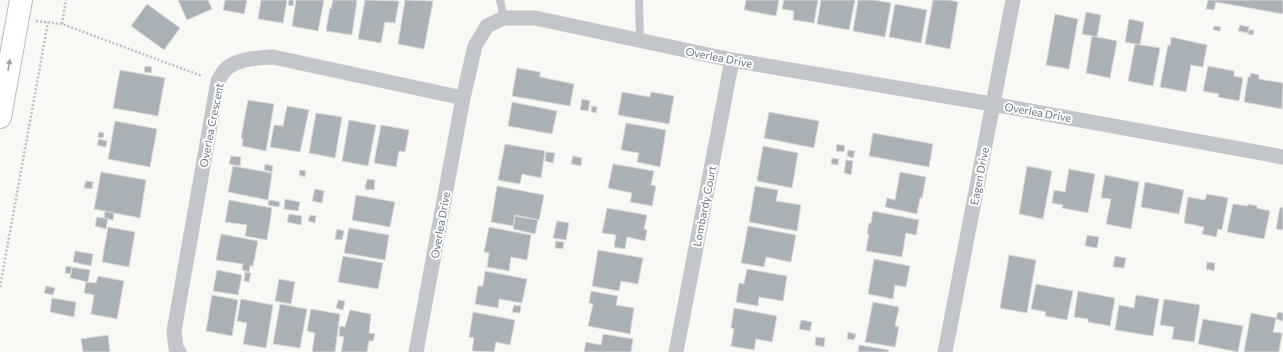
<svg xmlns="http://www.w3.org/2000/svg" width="1283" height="352" font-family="Commissioner,sans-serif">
  <rect width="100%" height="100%" fill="#f8f8f5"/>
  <!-- building -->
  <path fill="#a9b0b6" stroke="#d9dad8" d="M178,0H208L212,9L187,20Z
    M225,0H247L244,14L223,10Z
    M261,0H287L283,23L258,19Z
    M289,0H294L293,6L288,5Z
    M296,0H324L318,31L292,26Z
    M333,0H357L352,35L326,31L330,8L331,9Z
    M365,0L399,1L395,23L385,22L381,43L358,39Z
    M405,0L433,1L424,49L398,44Z
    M746,0H779L776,16L744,10Z
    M784,0H818L814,23L793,20L794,11L782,9Z
    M821,0H855L849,30L817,24Z
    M858,0H874L891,3L885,37L853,31Z
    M933,0H949L958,2L950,49L925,44Z
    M1208,0H1283V14L1216,2L1214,10L1206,9Z
    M147,4L180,28L164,50L131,26Z
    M895,4L927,10L921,43L889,37Z
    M1086,12L1101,15L1097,37L1082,34Z
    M1055,14L1078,19L1069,69L1046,65Z
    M1129,19L1144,22L1140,45L1125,42Z
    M1240,25L1249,27L1248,33L1238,31Z
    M1214,26L1221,27L1220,31L1213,30Z
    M1248,30H1254L1253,35L1248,34Z
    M1092,36L1117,41L1110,78L1086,73Z
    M1171,37L1207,45L1203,67L1191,65L1186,92L1160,87L1168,45L1170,46Z
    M1135,44L1160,48L1153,86L1128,81Z
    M145,66L152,67L151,73L144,72Z
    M1208,66L1234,71V76L1243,78L1239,101L1218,97L1219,94L1203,91Z
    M517,68L540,72V77L574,84L570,106L512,96Z
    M120,70L165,78L158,116L113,108Z
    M1251,73L1259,75V79L1283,83L1282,109L1244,102L1248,77H1250Z
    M622,92L650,97L651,92L674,96L669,124L618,115Z
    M582,99L590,101L588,111L580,110Z
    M248,100L274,104L266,151L242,146L243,139L241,138Z
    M512,102L557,111L552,134L508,126Z
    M287,106L309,110L300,152L270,147L274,125L283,126Z
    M592,106L597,107L596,113L591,112Z
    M769,112L819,121L814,148L764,138Z
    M316,113L342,117L335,158L309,153Z
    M349,120L376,125L368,166L342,161Z
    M115,121L157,129L150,167L108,159Z
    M626,123L666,130L660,167L637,162L639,153L621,150Z
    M381,125L409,130L405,152L399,151L396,167L374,163Z
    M99,132L104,133L103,138L98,137Z
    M873,133L933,144L929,167L869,156Z
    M99,139L107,141L106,147L97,145Z
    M505,144L545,151L541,178L522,174L520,184L498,180Z
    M837,144L845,146L844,152L836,151Z
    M763,146L798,153L792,188L757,181Z
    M848,150L855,151L853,158L847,156Z
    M546,152L555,153L553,163L545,161Z
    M231,156L241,157L240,166L229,164Z
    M573,156L582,158L581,166L571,164Z
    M832,158L839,159L838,165L831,164Z
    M846,160L853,161L851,175L844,173Z
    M265,164L273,166L272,172L264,170Z
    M613,164L654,171L651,185L656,186L652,206L630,202L632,193L608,188Z
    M233,166L272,173L268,200L228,192Z
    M1027,166L1052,171L1043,219L1019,214Z
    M1069,169L1095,174L1088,213L1062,208L1063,205L1052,203L1054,190L1065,192Z
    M300,170L306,171L305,177L299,175Z
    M101,172L146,180L140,218L94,209Z
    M900,172L926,177L922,198H920L917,214L885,207L887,198L895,200Z
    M1105,175L1139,182L1131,229L1106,224L1111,199L1101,198Z
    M367,179L375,180L374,190L365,189Z
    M86,181L93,182L92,189L84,188Z
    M1145,182L1184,190L1179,214L1141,207Z
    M497,186L544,195L539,220L515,215L513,226L491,222Z
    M755,186L778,190L776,201L801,205L797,231L749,222Z
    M315,189L324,191L322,203L312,201Z
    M1207,194L1228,198L1222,230L1218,229L1216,237L1202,234L1204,227L1184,223L1188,197L1205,200Z
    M356,195L395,202L390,227L352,220Z
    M285,199L300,202L298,211L284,209Z
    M229,200L272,208L267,240L245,236L247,225L225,222Z
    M269,200L280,202L279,207L268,205Z
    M1233,204L1248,206V204L1257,206V208L1270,211L1264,239L1227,232Z
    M1280,207L1283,208V230L1276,229Z
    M607,208L647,215L644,229L647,230L645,241L627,237L625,249L614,247L616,235L602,233Z
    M105,211L114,213L113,220L104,218Z
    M873,211L919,220L916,235L906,233L902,257L866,251L869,234H867L869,223H871Z
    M289,214L302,216L301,225L287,222Z
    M310,215L316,216L315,223L308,221Z
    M515,216L538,220L535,234L513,229Z
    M97,217L108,219L106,229L95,226Z
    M557,221L569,223L566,240L553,238Z
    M748,226L796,235L791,262L766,257L764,267L741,263Z
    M108,227L135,232L129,267L102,262Z
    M489,227L531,235L527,260L511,257L509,271L487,267L489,253L484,252Z
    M349,228L389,235L385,260L344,253Z
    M337,229L344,231L342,240L335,239Z
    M221,234L258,241L253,266H250L249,272L242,270L243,264L216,260Z
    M1087,235L1099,237L1097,248L1085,246Z
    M556,241L564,242L563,249L555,248Z
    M598,250L643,258L638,284L621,281L619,291L592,286Z
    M75,251L93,254L91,266L73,262Z
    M1009,255L1036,260L1027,313L1000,308Z
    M343,256L383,263L378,289L338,282Z
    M1115,256L1126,258L1124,268L1113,267Z
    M874,259L910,266L906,287L895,285L893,299L868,294Z
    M1207,262L1215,263L1214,271L1206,269Z
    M66,266L72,267L71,274L65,273Z
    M72,267L90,270L88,282L70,278Z
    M747,269L787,276L783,301L759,297L758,306L736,302L739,283L744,284Z
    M217,270L242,275L238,295L213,291Z
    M485,271L527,279L522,303L499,299L498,308L475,304L478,286H483Z
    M245,272L251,273L249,282L244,281Z
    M98,276L124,281L117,319L91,314L94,295L84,293L86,282L96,283Z
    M279,279L295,282L291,304L275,301Z
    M1036,284L1073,291L1067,320L1045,316L1046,312L1031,309Z
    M46,286L55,288L53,295L44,293Z
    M591,291L618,296L616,305L634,308L630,334L588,326L593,304L589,303Z
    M1078,291L1115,298L1110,326L1088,322V319L1074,317Z
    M212,295L238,300L232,336L206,331Z
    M1136,295L1159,299L1153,336L1115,330L1119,305L1134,308Z
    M52,298L76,302L74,317L50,312Z
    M241,299L273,305L266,348L243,344L247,323L237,321Z
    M1164,299L1200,305L1194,342L1172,339L1174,327L1160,325Z
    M338,300L345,301L343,310L336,308Z
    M873,302L899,307L895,326L899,327L895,347L865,342Z
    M280,304L307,309L300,348L273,344Z
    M514,305L521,306L520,313L512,312Z
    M734,308L777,316L772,342L756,339L754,350L731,346L734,329L731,328Z
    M311,309L340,314L335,352H312L315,333L307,331Z
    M350,310L371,314L369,333L375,334L373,341H369L367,352H341L344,337L339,336L340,326L345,327Z
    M473,312L515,320L510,345L496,342L494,352L472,351L474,338L469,337Z
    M1278,312L1283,313V321L1276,319Z
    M1251,313L1276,318L1273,332L1282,333L1279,352H1244Z
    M1203,319L1243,326L1238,352L1198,344Z
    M801,320L812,322L810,331L799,329Z
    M848,332L856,334L854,340L847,339Z
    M603,334L633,339L631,352H584L586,342L601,345Z
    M108,335L110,352H83L81,339Z
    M816,337L825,338L824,347L815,345Z
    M859,345L889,350L888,352H858Z"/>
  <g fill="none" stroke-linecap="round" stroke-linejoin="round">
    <!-- secondary casing -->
    <g stroke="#b4b9be" stroke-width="24">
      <path id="secondary" d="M0,117L21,0"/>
    </g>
    <!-- path -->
    <path stroke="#bcbec1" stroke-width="2.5" stroke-dasharray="2 2" stroke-linecap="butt" d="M36,21L62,24L202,76
      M62,24L66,0
      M0,287L48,22"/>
    <!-- service -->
    <path stroke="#c2c5c9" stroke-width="8" d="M500,0L504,18
      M639,0L640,41"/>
    <!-- minor -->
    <path stroke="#c2c5c9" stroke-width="15" d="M179,352L176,348L174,331L218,81C220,77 223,72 227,68C240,58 258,58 273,57L463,98
      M416,352L463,98L475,46L487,26L504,18H535L732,60L992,104L1283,157
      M676,352L732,60
      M945,352L1013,0"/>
    <!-- secondary -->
    <use href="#secondary" stroke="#fff" stroke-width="22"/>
  </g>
  <!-- one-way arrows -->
  <defs><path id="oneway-solid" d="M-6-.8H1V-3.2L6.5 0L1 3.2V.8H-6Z"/></defs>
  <use fill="#96a0aa" href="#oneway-solid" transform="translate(9 65) rotate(-80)"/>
  <g text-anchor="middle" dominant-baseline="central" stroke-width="4" stroke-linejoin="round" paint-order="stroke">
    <!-- street labels -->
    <g font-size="11" fill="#697785" stroke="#fff">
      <text transform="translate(719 57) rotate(11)">Overlea Drive</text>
      <text transform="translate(1038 112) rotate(10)">Overlea Drive</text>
      <text transform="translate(211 125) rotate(-79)">Overlea Crescent</text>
      <text transform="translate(979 176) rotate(-79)">Eagen Drive</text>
      <text transform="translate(704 206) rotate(-79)">Lombardy Court</text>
      <text transform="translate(440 225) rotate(-80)">Overlea Drive</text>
    </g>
  </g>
</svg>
